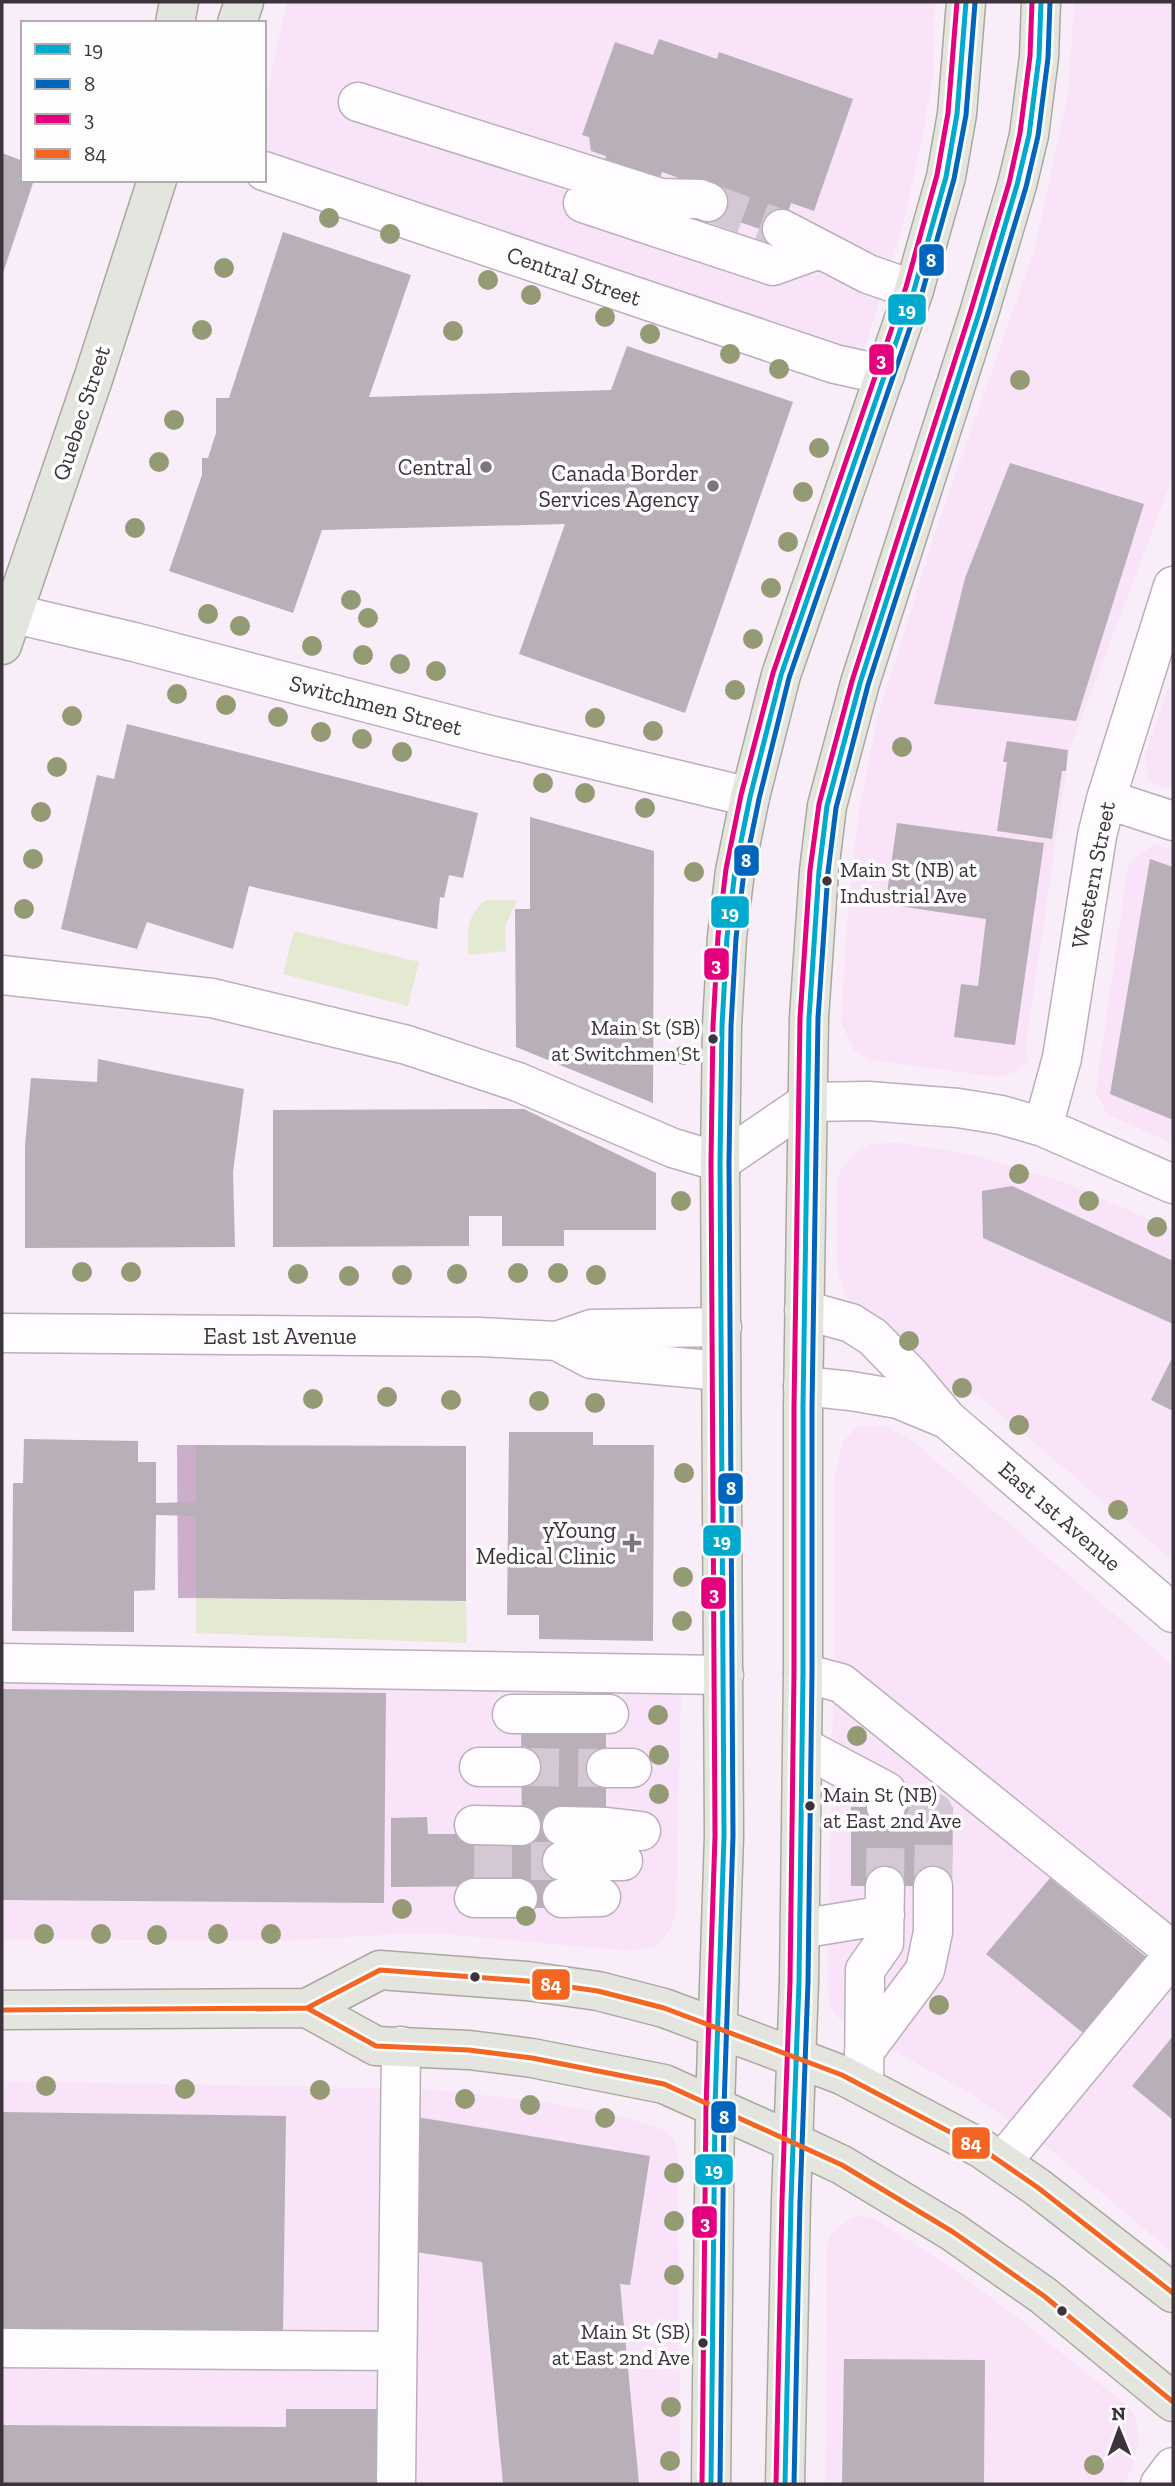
<svg xmlns="http://www.w3.org/2000/svg" width="1175" height="2486" font-family="'Zilla Slab',serif">
  <rect width="100%" height="100%" fill="#f8edf8"/>
  <!-- built -->
  <path fill="#f9e3f8" d="M287,2H935L933,74L924,128L904,221L863,353L264,160V105Z
    M1074,2H1173V476L1069,751L1025,1049L1028,1060L1013,1073L998,1077L870,1060L855,1052L841,1022L848,913L858,818L877,719L934,536L1034,251L1069,90Z
    M1173,673V790L1154,784L1149,779L1145,762V755Z
    M1154,844L1173,850V1144L1107,1114L1096,1092L1128,864Z
    M885,1143H901L974,1155L1066,1183L1173,1230V1561L978,1395L957,1396L847,1299L838,1273L837,1182L840,1171L857,1151L872,1144Z
    M858,1425L885,1426L914,1442L1173,1665V2253L1048,2148L968,2092L850,2026L836,2016L830,2005L828,1990L834,1653V1480L843,1442Z
    M2,1678L681,1692L676,1910L671,1929L661,1942L653,1947L631,1951L442,1934H399L281,1941L2,1939Z
    M2,2081L428,2089L546,2102L631,2119L663,2130L673,2139L678,2152L680,2484H2Z
    M862,2216L873,2218L943,2262L1014,2315L1130,2408L1136,2419L1138,2442L1132,2469L1124,2484H825L827,2250L829,2238L834,2231L852,2218Z"/>
  <!-- green -->
  <path fill="#e4e9d2" d="M486,900H517L505,926L506,951L469,955C466,932 467,914 486,900Z
    M294,931L419,962L408,1006L283,974Z
    M196,1598L466,1601L467,1643L196,1633Z"/>
  <!-- water -->
  <path fill="#ccadcc" d="M177,1445H196V1598H178Z"/>
  <!-- building -->
  <path fill="#b8afb8" d="M659,39L717,59L719,52L853,99L814,211L791,203L780,236L705,210L713,190L662,172L657,186L603,167L606,156L591,151L589,137L582,135L615,42L653,55Z
    M2,153L23,161V180H34L2,276Z
    M283,232L411,275L369,397L611,390L627,346L793,402L685,713L519,654L565,524L322,530L293,613L169,571L202,475V458H208L216,433V398H229Z
    M1010,463L1144,504L1076,721L934,704L965,578Z
    M127,724L478,813L463,878L449,875L444,898L440,897L437,929L249,886L233,949L147,922L137,949L61,929L97,775L114,779Z
    M1007,741L1068,750L1066,771H1062L1052,839L997,831L1007,762H1003Z
    M530,817L654,851L653,1103L516,1047L515,909H530Z
    M897,823L1044,843L1015,1045L954,1037L961,984L978,986L986,919L898,906L887,893Z
    M1150,859L1173,867V1120L1110,1094Z
    M98,1059L244,1089L233,1172L235,1247L25,1248V1146L31,1078L97,1082Z
    M524,1109L656,1173V1230H564V1246H502V1216H469V1246L273,1247V1110Z
    M1012,1186L1173,1261V1324L983,1238L982,1191Z
    M1173,1356V1411L1151,1400Z
    M509,1432H593V1445H654L653,1641L539,1639V1615H507Z
    M24,1439L138,1441V1462H156V1503L196,1502V1445L466,1446V1601L196,1598V1516L156,1515L155,1590L134,1591V1632L12,1631L13,1483H23Z
    M2,1689L386,1693L384,1903L2,1900Z
    M521,1717H606V1815L562,1908H517L518,1886L391,1887V1818L427,1817L428,1834H522Z
    M851,1807H953L952,1886H851Z
    M1050,1878L1151,1961L1088,2037L986,1954Z
    M1173,2036V2120L1132,2086Z
    M2,2112L286,2116L283,2333L2,2330Z
    M411,2116L650,2156L630,2285L620,2284L639,2484H503L482,2262L409,2251Z
    M844,2359L985,2360L984,2484H842Z
    M286,2409H377L376,2484H2V2425L286,2427Z"/>
  <g fill="none" stroke-linecap="round" stroke-linejoin="round">
    <!-- minor-tunnel -->
    <path stroke="#d3c8d3" stroke-width="38" stroke-dasharray="38 19" stroke-linecap="butt" d="M708,202L782,229
      M521,1767L606,1768
      M912,1802L934,1812L933,1886
      M474,1861H562
      M885,1886L886,1807"/>
    <!-- minor casing -->
    <g stroke="#bab0ba" stroke-width="41">
      <path id="minor" d="M358,102L661,198L700,199L708,202
        M264,171L835,364L885,375
        M583,203L773,266L820,249
        M782,229L868,274L914,290
        M2,611L134,642L486,734L750,797
        M1106,799L1173,821
        M2,975L212,998L407,1045L518,1082L673,1148L720,1162L808,1102L868,1101L958,1108L1001,1115L1043,1127L1173,1184
        M1043,1127L1062,1058L1097,836L1106,799L1173,586
        M804,1310L851,1323L873,1337L910,1375L947,1419L1173,1613
        M2,1333L480,1337L557,1341L592,1329L722,1327
        M557,1341L591,1359L721,1371
        M803,1386L851,1391L898,1399L944,1418
        M2,1663L724,1675
        M803,1673L841,1683L1173,1951
        M512,1714H609
        M803,1747L886,1791V1807
        M479,1767H521
        M606,1768H632
        M474,1825L521,1826
        M562,1826L607,1827L641,1831
        M562,1861H623
        M474,1898H518
        M562,1898L601,1897
        M800,1929L885,1915
        M864,2052L925,1970L933,1932V1886
        M864,2086L865,1970L884,1943L885,1886
        M1002,2162L1173,1955
        M2,2348L397,2351
        M396,2484L401,2046
        M1160,2484L1173,2467"/>
    </g>
    <!-- major casing -->
    <g stroke="#a9a89e" stroke-width="41">
      <path id="major" d="M175,23L179,2
        M237,23L244,2
        M2,645L94,376L157,180
        M307,2008L376,2046L469,2050L532,2058L664,2084L793,2142L842,2165L953,2232L1044,2296L1173,2402
        M2,2010L307,2008L380,1970L527,1981L598,1991L664,2008L842,2075L982,2149L1037,2187L1173,2293
        M711,2484L715,2107L724,1836L720,1162L722,1026L727,937L735,871L750,797L781,675L914,290L946,177L957,114L966,2
        M785,2484L791,2201L799,1982L803,1673V1407L809,1018L819,871L827,806L860,683L979,313L1017,185L1029,135L1039,57L1041,2"/>
    </g>
    <!-- minor -->
    <use href="#minor" stroke="#fefcfe" stroke-width="38"/>
    <!-- major -->
    <use href="#major" stroke="#e4e5de" stroke-width="38"/>
    <!-- bus-1 casing -->
    <g stroke="#fdfdfd" stroke-width="10">
      <path id="bus-1" d="M711,2484L715,2107L724,1836L720,1162L722,1026L727,937L735,871L750,797L781,675L914,290L946,177L957,114L966,2
        M785,2484L791,2201L799,1982L803,1673V1407L809,1018L819,871L827,806L860,683L979,313L1017,185L1029,135L1039,57L1041,2"/>
    </g>
    <!-- bus-2 casing -->
    <g stroke="#fdfdfd" stroke-width="10">
      <path id="bus-2" d="M720,2484L724,2107L733,1836L729,1162L731,1026L736,938L744,872L759,799L789,678L922,293L954,179L966,115L975,3
        M794,2484L800,2201L808,1982L812,1673V1407L818,1018L828,872L836,808L868,685L987,316L1026,187L1038,136L1048,58L1050,2"/>
    </g>
    <!-- bus-3 casing -->
    <g stroke="#fdfdfd" stroke-width="10">
      <path id="bus-3" d="M702,2484L706,2107L715,1836L711,1162L713,1026L718,936L726,869L741,795L773,673L906,287L937,175L948,113L957,2
        M776,2484L782,2201L790,1982L794,1673V1407L800,1018L810,870L819,804L852,681L971,310L1009,183L1020,133L1030,56L1032,2"/>
    </g>
    <!-- bus-4 casing -->
    <g stroke="#fdfdfd" stroke-width="10">
      <path id="bus-4" d="M257,2009L307,2008L380,1970L527,1981L598,1991L664,2008L842,2075L982,2149L1037,2187L1173,2293
        M2,2010L307,2008L376,2046L469,2050L532,2058L664,2084L842,2165L953,2232L1044,2296L1173,2402"/>
    </g>
    <!-- bus-1 -->
    <use href="#bus-1" stroke="#00a9ce" stroke-width="5"/>
    <!-- bus-2 -->
    <use href="#bus-2" stroke="#0065bd" stroke-width="5"/>
    <!-- bus-3 -->
    <use href="#bus-3" stroke="#e5007d" stroke-width="5"/>
    <!-- bus-4 -->
    <use href="#bus-4" stroke="#f26522" stroke-width="5"/>
  </g>
  <!-- trees -->
  <g fill="#949a73">
    <circle cx="329" cy="218" r="10"/>
    <circle cx="390" cy="234" r="10"/>
    <circle cx="224" cy="268" r="10"/>
    <circle cx="488" cy="280" r="10"/>
    <circle cx="531" cy="295" r="10"/>
    <circle cx="605" cy="317" r="10"/>
    <circle cx="202" cy="330" r="10"/>
    <circle cx="453" cy="331" r="10"/>
    <circle cx="650" cy="334" r="10"/>
    <circle cx="730" cy="354" r="10"/>
    <circle cx="779" cy="369" r="10"/>
    <circle cx="1020" cy="380" r="10"/>
    <circle cx="174" cy="420" r="10"/>
    <circle cx="819" cy="448" r="10"/>
    <circle cx="159" cy="462" r="10"/>
    <circle cx="803" cy="492" r="10"/>
    <circle cx="135" cy="528" r="10"/>
    <circle cx="788" cy="542" r="10"/>
    <circle cx="771" cy="588" r="10"/>
    <circle cx="351" cy="600" r="10"/>
    <circle cx="208" cy="614" r="10"/>
    <circle cx="368" cy="618" r="10"/>
    <circle cx="240" cy="626" r="10"/>
    <circle cx="753" cy="639" r="10"/>
    <circle cx="312" cy="646" r="10"/>
    <circle cx="363" cy="655" r="10"/>
    <circle cx="400" cy="664" r="10"/>
    <circle cx="436" cy="671" r="10"/>
    <circle cx="735" cy="690" r="10"/>
    <circle cx="177" cy="694" r="10"/>
    <circle cx="226" cy="705" r="10"/>
    <circle cx="72" cy="716" r="10"/>
    <circle cx="278" cy="717" r="10"/>
    <circle cx="595" cy="718" r="10"/>
    <circle cx="653" cy="731" r="10"/>
    <circle cx="321" cy="732" r="10"/>
    <circle cx="362" cy="739" r="10"/>
    <circle cx="902" cy="747" r="10"/>
    <circle cx="402" cy="752" r="10"/>
    <circle cx="57" cy="767" r="10"/>
    <circle cx="543" cy="783" r="10"/>
    <circle cx="585" cy="793" r="10"/>
    <circle cx="645" cy="808" r="10"/>
    <circle cx="41" cy="812" r="10"/>
    <circle cx="33" cy="859" r="10"/>
    <circle cx="694" cy="872" r="10"/>
    <circle cx="24" cy="909" r="10"/>
    <circle cx="684" cy="1055" r="10"/>
    <circle cx="1019" cy="1174" r="10"/>
    <circle cx="681" cy="1201" r="10"/>
    <circle cx="1089" cy="1201" r="10"/>
    <circle cx="1157" cy="1227" r="10"/>
    <circle cx="82" cy="1272" r="10"/>
    <circle cx="131" cy="1272" r="10"/>
    <circle cx="518" cy="1273" r="10"/>
    <circle cx="558" cy="1273" r="10"/>
    <circle cx="298" cy="1274" r="10"/>
    <circle cx="457" cy="1274" r="10"/>
    <circle cx="402" cy="1275" r="10"/>
    <circle cx="596" cy="1275" r="10"/>
    <circle cx="349" cy="1276" r="10"/>
    <circle cx="909" cy="1341" r="10"/>
    <circle cx="962" cy="1388" r="10"/>
    <circle cx="387" cy="1397" r="10"/>
    <circle cx="313" cy="1399" r="10"/>
    <circle cx="451" cy="1400" r="10"/>
    <circle cx="539" cy="1401" r="10"/>
    <circle cx="595" cy="1403" r="10"/>
    <circle cx="1019" cy="1425" r="10"/>
    <circle cx="684" cy="1473" r="10"/>
    <circle cx="1118" cy="1510" r="10"/>
    <circle cx="683" cy="1577" r="10"/>
    <circle cx="682" cy="1621" r="10"/>
    <circle cx="658" cy="1715" r="10"/>
    <circle cx="857" cy="1736" r="10"/>
    <circle cx="659" cy="1755" r="10"/>
    <circle cx="659" cy="1794" r="10"/>
    <circle cx="402" cy="1909" r="10"/>
    <circle cx="526" cy="1916" r="10"/>
    <circle cx="44" cy="1934" r="10"/>
    <circle cx="101" cy="1934" r="10"/>
    <circle cx="218" cy="1934" r="10"/>
    <circle cx="271" cy="1934" r="10"/>
    <circle cx="157" cy="1935" r="10"/>
    <circle cx="939" cy="2005" r="10"/>
    <circle cx="46" cy="2086" r="10"/>
    <circle cx="185" cy="2089" r="10"/>
    <circle cx="320" cy="2090" r="10"/>
    <circle cx="465" cy="2099" r="10"/>
    <circle cx="530" cy="2105" r="10"/>
    <circle cx="605" cy="2118" r="10"/>
    <circle cx="674" cy="2173" r="10"/>
    <circle cx="674" cy="2221" r="10"/>
    <circle cx="674" cy="2275" r="10"/>
    <circle cx="671" cy="2407" r="10"/>
    <circle cx="670" cy="2461" r="10"/>
    <circle cx="1094" cy="2465" r="10"/>
  </g>
  <!-- markers -->
  <g fill="#7e747e" stroke="#fdfdfd" stroke-width="2.5">
    <circle cx="486" cy="467" r="7"/>
    <circle cx="713" cy="486" r="7"/>
    <path d="M628.5 1532.5h7v7h7v7h-7v7h-7v-7h-7v-7h7z"/>
  </g>
  <g fill="#3d333d" stroke="#fdfdfd" stroke-width="2.5">
    <circle cx="827" cy="881" r="6"/>
    <circle cx="713" cy="1039" r="6"/>
    <circle cx="810" cy="1806" r="6"/>
    <circle cx="475" cy="1977" r="6"/>
    <circle cx="1062" cy="2311" r="6"/>
    <circle cx="703" cy="2343" r="6"/>
  </g>
  <g text-anchor="middle" dominant-baseline="central" stroke-width="7" stroke-linejoin="round" paint-order="stroke">
    <!-- bus labels -->
    <g font-size="21" fill="#3d333d" stroke="#fdfdfd" text-anchor="start">
      <text x="840" y="869">Main St (NB) at<tspan x="840" dy="26">Industrial Ave</tspan></text>
      <text x="700" y="1027" text-anchor="end">Main St (SB)<tspan x="700" dy="26">at Switchmen St</tspan></text>
      <text x="823" y="1794">Main St (NB)<tspan x="823" dy="26">at East 2nd Ave</tspan></text>
      <text x="690" y="2331" text-anchor="end">Main St (SB)<tspan x="690" dy="26">at East 2nd Ave</tspan></text>
    </g>
    <!-- street labels -->
    <g font-size="23" fill="#3d333d" stroke="#fdfdfd">
      <text transform="translate(574 276) rotate(19)">Central Street</text>
      <text transform="translate(81 413) rotate(-72)">Quebec Street</text>
      <text transform="translate(376 705) rotate(15)">Switchmen Street</text>
      <text transform="translate(1093 875) rotate(-79)">Western Street</text>
      <text x="280" y="1336">East 1st Avenue</text>
      <text transform="translate(1060 1516) rotate(41)">East 1st Avenue</text>
    </g>
    <!-- poi labels -->
    <g font-size="23" fill="#3d333d" stroke="#fdfdfd" text-anchor="end">
      <text x="472" y="467">Central</text>
      <text x="699" y="473">Canada Border<tspan x="699" dy="26">Services Agency</tspan></text>
      <text x="616" y="1530">yYoung<tspan x="616" dy="26">Medical Clinic</tspan></text>
    </g>
  </g>
  <g stroke="#fdfdfd" stroke-width="2.5">
    <rect x="918" y="243" width="27" height="34" rx="7" fill="#0065bd"/>
    <rect x="887" y="293" width="40" height="33" rx="7" fill="#00a9ce"/>
    <rect x="868" y="343" width="27" height="33" rx="7" fill="#e5007d"/>
    <rect x="733" y="844" width="27" height="33" rx="7" fill="#0065bd"/>
    <rect x="710" y="895" width="40" height="34" rx="7" fill="#00a9ce"/>
    <rect x="703" y="947" width="27" height="34" rx="7" fill="#e5007d"/>
    <rect x="717" y="1472" width="27" height="33" rx="7" fill="#0065bd"/>
    <rect x="702" y="1524" width="40" height="33" rx="7" fill="#00a9ce"/>
    <rect x="700" y="1576" width="27" height="34" rx="7" fill="#e5007d"/>
    <rect x="531" y="1968" width="40" height="33" rx="7" fill="#f26522"/>
    <rect x="710" y="2100" width="27" height="34" rx="7" fill="#0065bd"/>
    <rect x="951" y="2126" width="40" height="34" rx="7" fill="#f26522"/>
    <rect x="694" y="2153" width="40" height="33" rx="7" fill="#00a9ce"/>
    <rect x="691" y="2205" width="27" height="34" rx="7" fill="#e5007d"/>
  </g>
  <g font-size="19" text-anchor="middle" font-weight="bold" fill="#fff">
    <text x="931" y="267">8</text>
    <text x="907" y="316">19</text>
    <text x="881" y="366">3</text>
    <text x="746" y="867">8</text>
    <text x="730" y="919">19</text>
    <text x="716" y="971">3</text>
    <text x="731" y="1495">8</text>
    <text x="722" y="1547">19</text>
    <text x="714" y="1600">3</text>
    <text x="551" y="1991">84</text>
    <text x="724" y="2124">8</text>
    <text x="971" y="2150">84</text>
    <text x="714" y="2176">19</text>
    <text x="705" y="2229">3</text>
  </g>
  <!-- border -->
  <rect width="1175" height="2486" fill="none" stroke="#3d333d" stroke-width="7"/>
  <!-- legend -->
  <rect x="21" y="21" width="245" height="161" fill="#fdfdfd" stroke="#b0acb0" stroke-width="2"/>
  <rect x="35" y="44" width="35" height="10" fill="#00a9ce" stroke="#b0acb0" stroke-width="2"/>
  <text x="84" y="56" font-size="21" fill="#3d333d">19</text>
  <rect x="35" y="79" width="35" height="10" fill="#0065bd" stroke="#b0acb0" stroke-width="2"/>
  <text x="84" y="91" font-size="21" fill="#3d333d">8</text>
  <rect x="35" y="114" width="35" height="10" fill="#e5007d" stroke="#b0acb0" stroke-width="2"/>
  <text x="84" y="126" font-size="21" fill="#3d333d">3</text>
  <rect x="35" y="149" width="35" height="10" fill="#f26522" stroke="#b0acb0" stroke-width="2"/>
  <text x="84" y="161" font-size="21" fill="#3d333d">84</text>
  <!-- north arrow -->
  <g transform="translate(1119 2430) rotate(359)" stroke="#fdfdfd" stroke-width="5" paint-order="stroke">
  <path d="M0-5L12 26L0 18L-12 26Z" fill="#3d333d"/>
  <text y="-10" font-size="19" font-weight="bold" text-anchor="middle" fill="#3d333d">N</text>
  </g>
</svg>
